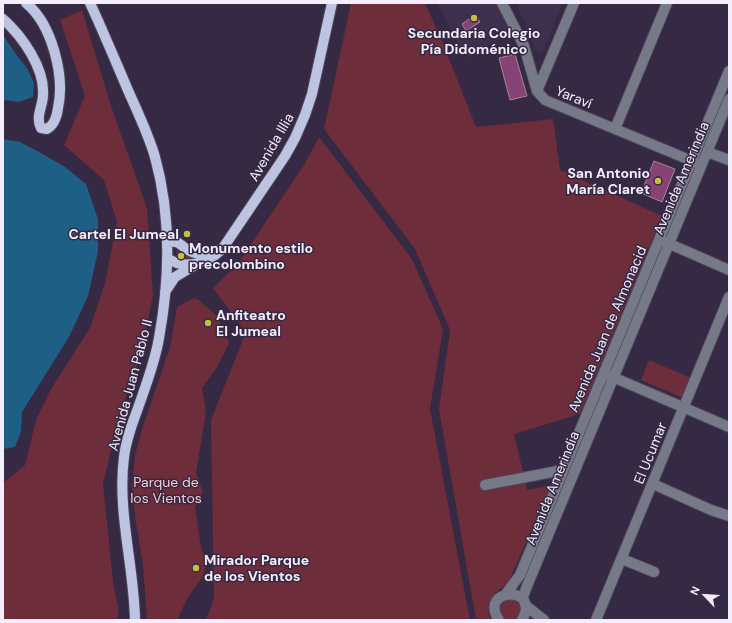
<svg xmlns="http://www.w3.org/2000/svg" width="732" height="623" font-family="'DM Sans',sans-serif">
  <rect width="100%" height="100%" fill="#352943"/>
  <!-- built -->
  <path fill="#3e2f4f" d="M437,3H496L510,33L466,58Z
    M516,3H563L542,53H537L528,30Z"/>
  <!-- green -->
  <path fill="#6e2d3a" d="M351,3H425L442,41L476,127L553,119L560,170L662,216L580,414L514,434L527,490L551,485L508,583L495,593L488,605L489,618L492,620H476L439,409L450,330L415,249L324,129Z
    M82,10L111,106L147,208L153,295L140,357L120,413L103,484L113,582L119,612L117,620H3V483L25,465L36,420L51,389L90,328L105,283L117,222L104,180L64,145L85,96L60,20Z
    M319,137L412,259L443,329L430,409L470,620H206L214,599L211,420L246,332L213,288L237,265L304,165Z
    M176,250L181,253L195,258L176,259Z
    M194,298L200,301L217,316L229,343L216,369L202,388L206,412L196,473L203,492L195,507L201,547L207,562L203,576L187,599L177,620H147L143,565L136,523L132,487L135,455L143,426L170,348L177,307Z
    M649,360L691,378L683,398L641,380Z
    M499 610a11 11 0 1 1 22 0a11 11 0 1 1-22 0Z"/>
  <!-- water -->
  <path fill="#1e5f86" d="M3,35L18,57L27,68L34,83L33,97L19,102L3,100Z
    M3,139L20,142L39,152L65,167L86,184L98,219V251L88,296L69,337L22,412L21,431L15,447L3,449Z"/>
  <!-- building -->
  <path fill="#874376" stroke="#a4869b" d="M475,15L480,22L466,31L462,24Z
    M515,54L527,96L510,100L499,58Z
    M654,161L675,169L662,202L641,193Z"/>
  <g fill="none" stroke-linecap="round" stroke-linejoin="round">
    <!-- minor casing -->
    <g stroke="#50445d" stroke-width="12">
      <path id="minor" d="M502,3L524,46L537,91L545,100L697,163
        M537,91L574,3
        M615,129L667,3
        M707,152L729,160
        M663,241L729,270
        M608,375L729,427
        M653,484L711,510L729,516
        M485,485L563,470
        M622,559L654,572
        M505,595L520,575L729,71
        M524,601L523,597L527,586L729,99
        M525,605L544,620
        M499,620C477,588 542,584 522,620
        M596,620L729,297"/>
    </g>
    <!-- major casing -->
    <g stroke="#50445d" stroke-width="12">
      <path id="major" d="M90,3C103,31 115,60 127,88C137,111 148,133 155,157C171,215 170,278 159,338C155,362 146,385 138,408C132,424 126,440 124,457C117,512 134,565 135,620
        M3,19C22,36 45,68 43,95C43,106 35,117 41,128L47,129C54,125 57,116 58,108C65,76 52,24 26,3
        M168,242C177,241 178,242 185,248C195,256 208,254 219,250
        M167,258C185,271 209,263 223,248L285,156L295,138L305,115L312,94L332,3
        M165,292L175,277L195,265"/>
    </g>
    <!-- minor -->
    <use href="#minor" stroke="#767a88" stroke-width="10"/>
    <!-- major -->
    <use href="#major" stroke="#bcc4e1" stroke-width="10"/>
  </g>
  <!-- markers -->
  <g fill="#c1be40" stroke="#352943" stroke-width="1.5">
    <circle cx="474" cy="18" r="4"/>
    <circle cx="658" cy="181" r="4"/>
    <circle cx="187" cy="234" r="4"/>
    <circle cx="181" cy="256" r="4"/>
    <circle cx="208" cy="323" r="4"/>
    <circle cx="196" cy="568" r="4"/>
  </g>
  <g text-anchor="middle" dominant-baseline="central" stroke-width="3" stroke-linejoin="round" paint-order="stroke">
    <!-- poi labels -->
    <g font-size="14" font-weight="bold" fill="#f4edfe" stroke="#352943" text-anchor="start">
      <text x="474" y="33" text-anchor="middle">Secundaria Colegio<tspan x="474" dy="16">Pía Didoménico</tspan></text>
      <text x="650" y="173" text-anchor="end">San Antonio<tspan x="650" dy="16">María Claret</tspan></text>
      <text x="179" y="234" text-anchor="end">Cartel El Jumeal</text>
      <text x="189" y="248">Monumento estilo<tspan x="189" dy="16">precolombino</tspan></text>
      <text x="216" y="315">Anfiteatro<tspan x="216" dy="16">El Jumeal</tspan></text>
      <text x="204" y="560">Mirador Parque<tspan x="204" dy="16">de los Vientos</tspan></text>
    </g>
    <!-- street labels -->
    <g font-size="14" fill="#f4edfe" stroke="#352943">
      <text transform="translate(574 97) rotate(22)">Yaraví</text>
      <text transform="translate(271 147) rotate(-60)">Avenida Illia</text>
      <text transform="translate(681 178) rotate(-67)">Avenida Amerindia</text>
      <text transform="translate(607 329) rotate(-67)">Avenida Juan de Almonacid</text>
      <text transform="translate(130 385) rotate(-75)">Avenida Juan Pablo II</text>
      <text transform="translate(650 453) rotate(-68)">El Ucumar</text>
      <text transform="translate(552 488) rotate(-68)">Avenida Amerindia</text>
    </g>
    <!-- park labels -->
    <g font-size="14" fill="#f9c7cd" stroke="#352943">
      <text x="166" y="482">Parque de<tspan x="166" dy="16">los Vientos</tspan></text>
    </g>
  </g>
  <!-- border -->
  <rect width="732" height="623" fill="none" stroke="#f4edfe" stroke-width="8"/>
  <!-- north arrow -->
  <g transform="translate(704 595) rotate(295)" stroke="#352943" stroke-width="3" paint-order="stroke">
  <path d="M0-3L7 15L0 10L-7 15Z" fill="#f4edfe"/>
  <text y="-6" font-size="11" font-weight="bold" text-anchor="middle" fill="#f4edfe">N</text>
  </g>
</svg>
